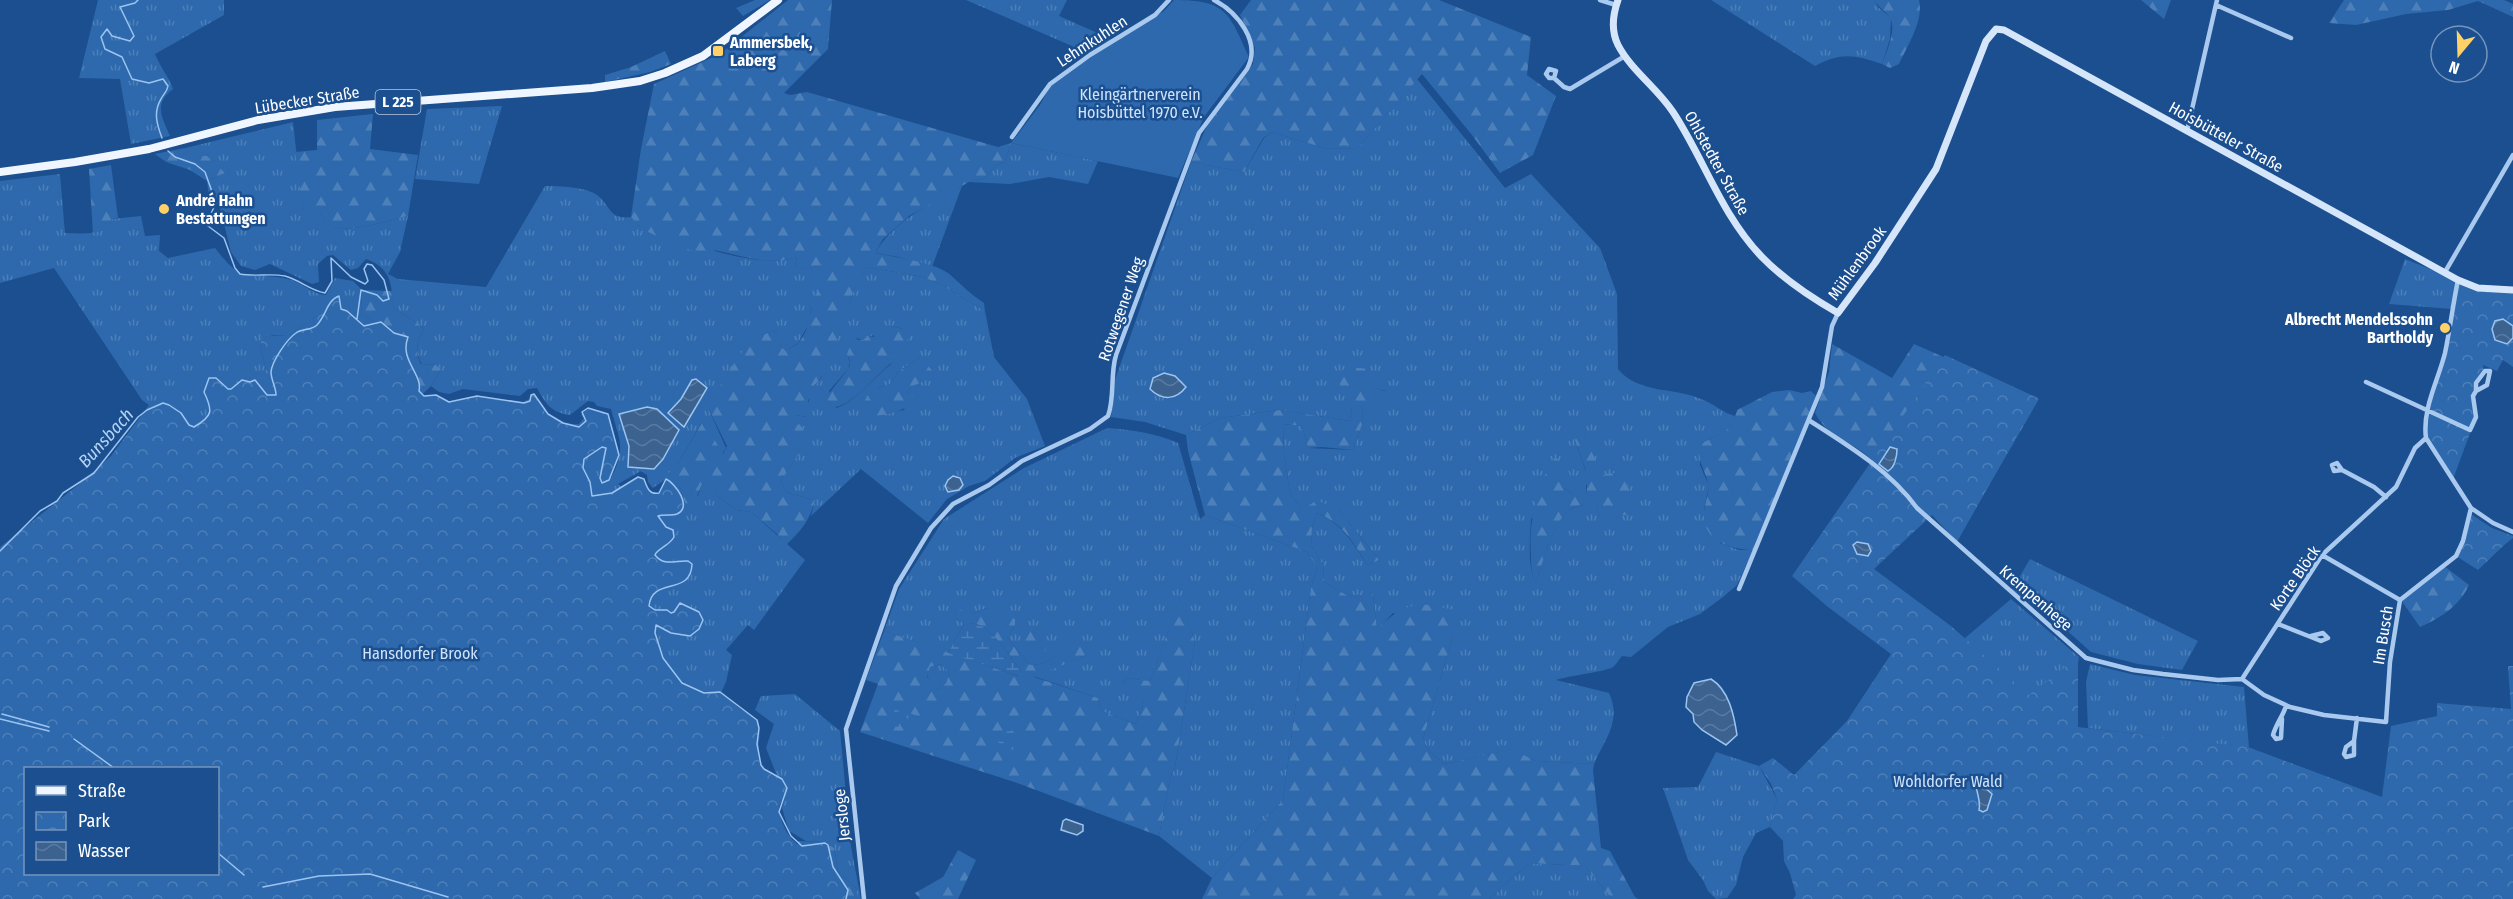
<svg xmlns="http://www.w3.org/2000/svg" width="2513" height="899" font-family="'Fira Sans Condensed',sans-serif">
  <defs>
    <pattern id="grass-tufts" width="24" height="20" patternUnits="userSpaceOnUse" patternTransform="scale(1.5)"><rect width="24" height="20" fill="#2e69ad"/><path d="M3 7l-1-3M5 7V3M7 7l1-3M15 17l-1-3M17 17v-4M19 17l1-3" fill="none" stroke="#4d80b9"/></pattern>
    <pattern id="forest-firs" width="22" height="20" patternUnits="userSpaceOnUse" patternTransform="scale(1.5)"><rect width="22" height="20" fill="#2e69ad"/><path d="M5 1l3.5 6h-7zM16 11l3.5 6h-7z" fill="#4d80b9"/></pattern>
    <pattern id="wetland-marsh" width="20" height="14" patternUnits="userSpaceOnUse" patternTransform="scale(1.5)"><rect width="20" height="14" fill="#2e69ad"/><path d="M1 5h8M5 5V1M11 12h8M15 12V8" fill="none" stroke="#4d80b9"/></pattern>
    <pattern id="park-crowns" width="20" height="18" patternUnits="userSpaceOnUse" patternTransform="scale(1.5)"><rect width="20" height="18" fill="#2e69ad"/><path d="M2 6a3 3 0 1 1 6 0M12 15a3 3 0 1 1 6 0" fill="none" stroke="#4d80b9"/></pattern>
    <pattern id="water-waves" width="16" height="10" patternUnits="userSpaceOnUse" patternTransform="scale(1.5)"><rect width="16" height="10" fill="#3c6290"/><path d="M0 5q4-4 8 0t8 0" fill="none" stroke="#597aa1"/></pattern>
  </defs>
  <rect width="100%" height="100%" fill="#1b4f8f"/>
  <!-- grass -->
  <path fill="url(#grass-tufts)" fill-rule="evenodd" d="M98,0H224V15L155,54C160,67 169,77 173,89C153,104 162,117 170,136L131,144L120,79L79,78Z
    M755,0H770L743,16L736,8Z
    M966,0H1067L1059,16L1111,39L1088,53Z
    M1711,0H1875L1878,7L1891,18L1890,39L1882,64C1854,55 1842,52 1815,66Z
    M1417,79L1505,188L1531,174L1600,248L1617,294L1618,369C1638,394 1674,387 1701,399C1713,403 1723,413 1735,416C1731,433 1716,436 1702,443L1700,465L1709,486L1704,509L1720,543L1739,550H1753L1737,585L1723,597L1700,614L1668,627L1631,657L1622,656C1619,659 1616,665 1613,667C1609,671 1567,676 1556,680L1609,693C1622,721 1605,739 1594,764L1536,761L1501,745V752L1444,764L1428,750L1423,739L1453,636L1393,613L1377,630L1373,595L1348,596L1324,582L1323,565L1311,545L1312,528L1317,513C1342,523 1353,544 1368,565L1379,560L1339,510H1302L1290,493L1284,454L1283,424L1302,426L1308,448L1353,450L1363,422L1362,404L1386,391L1368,386L1352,407L1350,421L1280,410L1220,418L1186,435L1145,422L1111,417L1115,380L1191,162L1244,172L1264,138L1272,132L1327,149L1358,148ZM1584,436L1619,515L1604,528L1596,505C1587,505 1578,504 1569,510C1553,521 1543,563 1536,582C1527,570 1530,535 1531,519L1565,489L1574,495H1586V472L1575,440Z
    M502,106L479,184L415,179L427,109Z
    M293,122L303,212H320C322,215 324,222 328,224C342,236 390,220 408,216L400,252L388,274L398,279L486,287L545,186C559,186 586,187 597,195C611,205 608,220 631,217L640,227C683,240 755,271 797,257L795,267L810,269L830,260L826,282L811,309L810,322L798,343L786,351L780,346L778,330L761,335L709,410L726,448L722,454L702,422L679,462L668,475L680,488L685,503L698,496L702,484L709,482L719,497L736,510L751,512L805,560L754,630L748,625L726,650L732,655L726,682L720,695L709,698L149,405L142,400L54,268L0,283V181L60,174L65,233C83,233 102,237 112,219L141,216L145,236L160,235L159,251L168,258L215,248C247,289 246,270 288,279C302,282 311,294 326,295L335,278L353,281L362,290L361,315L401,334L403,351L422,404L481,399L520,403L532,398C544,412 561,426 579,424L584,418L605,419L608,473L611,478C627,447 619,440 611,409L597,406L594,402L588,401L570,415C550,412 546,404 537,388L528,389L520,396L463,389L449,394L439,392L431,386L441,369L436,365L422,364C414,352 417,341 424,329L419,324L394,309C391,285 392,268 366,259L358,268L351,270L333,255L327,256L318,264L319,282L312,284L270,264L255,270L241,266L231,252L218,200L209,196L207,181L225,173L188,156L185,148ZM317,316L257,412L250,374L263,376L266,369L260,345L272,335H289ZM693,380L684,427L669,413L681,399ZM647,407L657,409L679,430L628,467L629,446L620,415ZM641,471L647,475L648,482L653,488L666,479L659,493L651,495L641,481L623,488L618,484Z
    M1011,143L1098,161L1088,184L1049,177L1010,184L969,182L985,178L993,168L1005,161Z
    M962,186L932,267L899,257L875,253C894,221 929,204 962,186Z
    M2405,259L2458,280L2452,309L2389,304Z
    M866,267L923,277L942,285L985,311L994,357L1027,399L1045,446L1015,458L985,481L969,486L947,499L928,523L861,469L811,516L815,500L788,493L780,481L799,454L789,419L796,415L806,417C808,402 810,390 821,378L858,280ZM892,326L903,329L889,360L891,364C875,376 853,404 836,408L829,391L848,369L850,362L848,358L857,338L863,340ZM919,358L928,378L910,387L904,410L892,412L878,388L890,384L898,372Z
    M1107,428C1133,430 1155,433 1178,443L1200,519L1205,515L1307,552L1317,567L1311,588L1283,800L1212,878L1159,836L1170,778L1175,767L1195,642L1180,599L1150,681L1127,678L1122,682L1144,692V702L1136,724L1101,711L1098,698L1033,676L1084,656L1065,645C1058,658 1044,665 1030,665L1007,637L1015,626L986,608L972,614L951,612L964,624L948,653L884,631L899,589L944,519L1024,468Z
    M2030,559L2198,641L2182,670L2138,664L2091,652L2054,619L2012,590Z
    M2011,599L2079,657L2075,682L2078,726H2071L2024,776L1965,638Z
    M940,664L947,669L949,674L946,683L938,690C931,682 923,677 930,667Z
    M2090,664L2135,675L2244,687L2249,748L2088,728L2086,682Z
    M795,694L840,731L851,847L861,899H857V889L838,872L834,848L824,842L806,841L789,831L782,808L785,796L766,748L774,724L755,710L761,696Z
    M1716,752L1759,766L1777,799L1770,827L1756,833L1743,857L1736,885L1727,898L1716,899L1708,891L1703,880L1688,860L1663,788L1698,787Z
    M1529,863L1585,866L1612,899H1489Z"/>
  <!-- forest -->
  <path fill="url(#forest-firs)" fill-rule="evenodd" d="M788,0H832L828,49L784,93L790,95L807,92L998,147L1011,143L1005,161L993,168L985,178L969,182L909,216L883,239L875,253C894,257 932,262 948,273C960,283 970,294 984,303L985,311L942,285L923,277L866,267C843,301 841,357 815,385V394L808,400L810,408L807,417L796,415L790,419L802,427L803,435L795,438L799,454L780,481L788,493L815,500C810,520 801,531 786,545L777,534L751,512L736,510L719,497L709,483L702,484L694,504L685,503L680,488L667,475L679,462L703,421L723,454L727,446L709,410L723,380L754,334L761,335L778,330L783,336L780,346L786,351C789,348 796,346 798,343C815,326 806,297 826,282L824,272L830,261L810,269L795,268L797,257C769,266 746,257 719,251C713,249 711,253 705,253C694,254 650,234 640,227C637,225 634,220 631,217L641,149L654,84L720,54Z
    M1251,0H1439L1531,37L1527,75L1556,96L1533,155L1500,173L1472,135L1422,74L1358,148L1327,149L1272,132L1263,138L1244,172L1191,162L1210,119L1253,64L1255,48L1240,15Z
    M1919,0C1924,20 1908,45 1899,64L1890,68L1882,64C1886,53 1897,30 1890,18C1886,11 1878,8 1875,0Z
    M2141,0H2171L2164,19Z
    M2344,0H2504L2513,4V17L2478,1L2448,10L2406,14L2356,25L2329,23Z
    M665,51L671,64L650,72L605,82V75L631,67Z
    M373,114L370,149L418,155L408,216C390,220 342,236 327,224C324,222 322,215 320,212H303L295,152L317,150V120Z
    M185,148L189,156H207L225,173L207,181L190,170L166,162L155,154Z
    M111,165L118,218L112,219L107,228L93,234L89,169Z
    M362,290L392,291L394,309L419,324L424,329C417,341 414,352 421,364L436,365L441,369L431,386L415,401L400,334L361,315Z
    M892,326L906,330L909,337L901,353L896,356L893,355L889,360L891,363C876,375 848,410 832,407L827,399C830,388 850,371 850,363C850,360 848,357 847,354L853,339L863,340L868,336L874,337L872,330L876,327Z
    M1832,344L1892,378L1914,344L2039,399L1958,539C1928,509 1898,480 1865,454C1844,437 1829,438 1815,413L1829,372Z
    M919,358L931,369L933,374L925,381L910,387L908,394L913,397V403C900,413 877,418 860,416L865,400L873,390L890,384L898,372Z
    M1345,367L1371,369L1368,385L1387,392L1382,405L1370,401L1362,405L1363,422L1353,450L1322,447L1308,448L1302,426L1283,424L1284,454L1290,493L1302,510L1317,500L1339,510L1379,560L1368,565C1353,543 1343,523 1317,513L1312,528L1311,545L1323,565L1324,582L1348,596L1363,595L1364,582L1369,580L1373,595L1377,629C1404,603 1416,600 1453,610L1448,631L1453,636L1423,739L1428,750L1444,764L1500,752V744L1536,761L1594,764L1593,770L1601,848L1610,851L1635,897L1638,899H1612L1585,866L1529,863L1489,899H1202L1212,878L1283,800L1311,588L1317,567L1307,552L1205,515L1188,451L1186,435L1220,418L1280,410L1350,421L1352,407L1337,379Z
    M1789,390L1802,393L1811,391L1816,396L1753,550C1733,550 1704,542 1704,516C1703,506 1710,494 1708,484C1705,468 1695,460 1702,443C1722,433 1731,433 1737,410L1772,392Z
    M1578,435L1584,436L1603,475L1619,472C1629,485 1635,498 1632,515H1619L1604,529L1596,505C1587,505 1577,504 1569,510C1553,522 1543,563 1536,582C1531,575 1531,565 1531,556C1528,520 1537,488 1554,457L1562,462L1571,476L1565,489L1574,495H1586L1587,485L1580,481L1586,471L1575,440Z
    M2444,566L2469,585C2460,605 2441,618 2420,627L2401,600Z
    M1180,598L1195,642L1175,767L1170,778L1159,836L1020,784L860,732L878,684L866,680L884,631L1018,676L1021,671C1011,658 994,631 979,625C974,623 969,624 964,624L950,612L952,607L972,614L986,608L1015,619V626L1007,637L1030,665C1044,665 1058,658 1064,645L1079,646L1086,651L1084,656L1034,677L1098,698L1101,711L1136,724L1144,702V693L1122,682L1127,678L1150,681ZM940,664L947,669L949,674L946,683L938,690L927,677L930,667Z
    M1025,625L1034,627L1048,643L1045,651L1034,657L1029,656L1018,631Z
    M797,841L824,842L834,848L838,872L857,889V899H809L802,853Z
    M958,850L976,860L958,899H920L915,893L943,877Z"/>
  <!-- wetland -->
  <path fill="url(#wetland-marsh)" d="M964,624C969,624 974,623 979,625C994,631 1011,658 1021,671L1019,676L948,653Z
    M895,709L918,716L916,719L902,718L898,727L889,725Z
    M1012,730L1021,741L1019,749L1008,750L998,742L1000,733Z"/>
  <!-- park -->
  <path fill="url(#park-crowns)" fill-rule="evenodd" d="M2458,280L2478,291L2513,293V326L2503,319L2495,339L2507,344L2513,338V367L2503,360L2497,371L2483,365L2484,372L2478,379L2473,396L2477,414L2452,482L2426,438L2427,411L2445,352Z
    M339,296L341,309L347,311L364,326L381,322L394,333L408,337C399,360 423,374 419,391L424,396L436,395L449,402L477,396L524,403L530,401L531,395L534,394L548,414L563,423L579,427L586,421L581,415L588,408L608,414L619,455L609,480L602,483L600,478L606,448L602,447L584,459L583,469L590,482L593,496L612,493L638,477L644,479C647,487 649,495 659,493L666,479C675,483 693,507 677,514C671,516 664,513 658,516L666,527L673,530L674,537C669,546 657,549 655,555C664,567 676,560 688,561L692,564C691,597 652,576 649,606L655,610H667L671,613L674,612L680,603L699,612L703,620L699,629L690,636L671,633L656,625C654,634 658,643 661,652C667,671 682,688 702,692C708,694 715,690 721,692C727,695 733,703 738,707C744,712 753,715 757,721C764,732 753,752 762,766C774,785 798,767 779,807C779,820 790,845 805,847C811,847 819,845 825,843L828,845L833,867L848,890L846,899H0V547L78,485L111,456L149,405L165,399L179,410L192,426L211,416L214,402L199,381C215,375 221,377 233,389L250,374L263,375L266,369L260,345L263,336L289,335L317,316ZM26,768H218V874H26Z
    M1945,355L2038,398L1957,542L1932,515L1874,569L1951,626L2029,695L2078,657V727L2248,747L2382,797L2391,726L2437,716V703L2511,709L2508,666H2513V899H1793L1796,895L1790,873L1784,861L1783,841L1770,827L1777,799L1771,784L1759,766L1773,758L1794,775L1847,721L1891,654L1828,607L1792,576Z
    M2469,513L2492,528L2513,536V538C2501,547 2490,559 2478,570L2456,556Z"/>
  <!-- garden -->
  <path fill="#2e69ad" d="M1174,0C1227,0 1229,13 1249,57L1204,117L1178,178L1011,143L1040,105L1048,90L1057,79L1164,11Z"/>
  <!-- water -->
  <path fill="url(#water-waves)" stroke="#9cc4f0" stroke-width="1.5" d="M2503,319L2513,326V338L2507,344L2495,340L2492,329L2495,321Z
    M1164,373L1175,376L1186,387C1176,400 1162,401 1150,389L1153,378Z
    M696,379L707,388L684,427L668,413L681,399L692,380Z
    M647,407L657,409L679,430L663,459L654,469L628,467L629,446L619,414Z
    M1890,447L1897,449C1897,456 1895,467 1888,471L1879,464Z
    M953,476L960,478L963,485L959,490L948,492L945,486L948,480Z
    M1857,542L1868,544L1871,551L1868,556L1857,554L1853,545Z
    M1711,679C1729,690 1734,715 1737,735L1726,745L1702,730L1694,722L1693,714L1686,707L1687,697L1694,683Z
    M1980,783L1992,794L1987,810L1983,812L1979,810C1981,801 1977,794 1976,786Z
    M1066,819L1083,825V831L1077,835L1061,830L1063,821Z"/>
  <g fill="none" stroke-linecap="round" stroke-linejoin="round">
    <!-- stream -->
    <path stroke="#9cc4f0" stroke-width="1.5" d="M138,0L135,3L120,7L134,36L130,41L112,36L107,29L101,37L105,49L122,57L132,79L149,83L163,79L168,86C167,92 164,93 161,99C153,112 157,125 162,138
      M168,151L175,157L195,164L205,172L216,203L207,222L208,226L224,238L235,268L240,274C255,277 270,273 285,276C300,280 309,290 325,293L332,281L331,258L351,277L365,284L368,281L364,269L367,264L372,265L384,280L389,299L383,301L377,295L361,290L357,319
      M0,551L40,511L57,501L63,493L94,473L138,417L147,410L163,403L169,405L181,413L189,425L194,427C213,416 213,411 204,392L209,378H216L228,389H231L242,380L250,382L255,380L267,395H276C276,387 271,380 271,372C272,361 287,339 296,333C302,328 311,331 317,325C326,316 327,300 339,296L341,309L347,311L364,326L381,322L394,333L408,337C399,360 423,374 419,391L424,396L436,395L449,402L477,396L524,403L530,401L531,395L534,394L548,414L563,423L579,427L586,421L582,412L588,408L608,414L619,455L609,480L602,483L600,478L606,448L602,447L584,459L583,468L590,482L592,496L612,493L638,477L644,479C647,487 649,495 659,493L666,479C675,483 693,507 677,514C671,516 664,514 658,516L666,527L673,530L674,537C669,546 657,549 655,555C664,567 676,560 688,561L692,564C691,597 652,576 649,606L655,610H667L671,613L674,612L680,603L699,612L703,620L699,629L690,636L671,633L656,625L655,633L663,658L682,683L704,693L720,692L757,720L759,728L757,744L761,765L764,769L782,779L787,788L779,812L791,836L802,846L825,843L828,845L833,867L848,890L846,899
      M2,714L49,727
      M0,719L49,731
      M74,739L114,768
      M218,853L244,875
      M263,887L319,876L370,874L448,897"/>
    <!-- street -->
    <path stroke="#a9c9ee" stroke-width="4.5" d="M1600,0L1616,5
      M2216,5L2291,38
      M1554,78L1556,71L1549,69L1546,74L1549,78H1554L1564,87L1570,89L1625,56
      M2187,131L2217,0
      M1012,137L1050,84L1090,55L1155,15L1169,0
      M2445,272L2513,155
      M2458,280C2453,304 2450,329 2445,353C2438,381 2422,409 2426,438L2471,508L2493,523L2513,532
      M2366,382L2470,430L2476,417L2473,396L2476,391L2487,385L2490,371H2485L2476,383V391
      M1810,421C1849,446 1889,470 1917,508L2086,658L2133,670L2163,674L2218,680L2242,679L2264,695L2290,707L2324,715L2386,722L2390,662L2400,600L2456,556L2463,541L2471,508
      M2342,470L2334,471L2332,465L2337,463L2342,470L2374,487L2386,497
      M2322,555L2400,600
      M1739,589L1822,387L1832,326L1838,313
      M2278,624L2321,641L2328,638L2323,633L2311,636
      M2242,679L2322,555L2396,487L2415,448L2426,438
      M2282,719L2281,738L2276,739L2273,735C2276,724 2283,716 2286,706
      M2354,741V755L2346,757L2344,754L2346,747L2354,741L2357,718
      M864,899L846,729L896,586L931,528L953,504L989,485L1022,461L1090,429L1108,416C1115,397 1110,375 1116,355L1199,133L1247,69C1262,42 1237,12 1214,0"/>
    <!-- secondary -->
    <path stroke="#d6e6fa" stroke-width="7" d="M1618,0C1613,14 1611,31 1618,45C1631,70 1657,88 1673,112C1704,159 1721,214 1761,256C1783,279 1810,297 1838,313L1875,263L1936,169L1986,41L1996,29L2004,30L2458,280L2478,288L2513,290"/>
    <!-- primary -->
    <path stroke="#f0f6ff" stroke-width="8" d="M0,172L75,162L149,149L258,120L335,107L592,88L640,81L665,73L703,56L778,0"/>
  </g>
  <!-- markers -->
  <g fill="#ffd166" stroke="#1b4f8f" stroke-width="2">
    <rect x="712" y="45" width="12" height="12" rx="3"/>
    <circle cx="164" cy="209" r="6"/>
    <circle cx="2445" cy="328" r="6"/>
  </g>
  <g text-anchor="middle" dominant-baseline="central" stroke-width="5" stroke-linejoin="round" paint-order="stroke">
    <!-- shield labels -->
    <rect fill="#1b4f8f" stroke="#bbcadd" stroke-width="1.5" x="375.5" y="90" width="45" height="24" rx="4.5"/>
    <g font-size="15" font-weight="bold" fill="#fff">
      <text x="398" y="102">L 225</text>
    </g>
    <!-- street labels -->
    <g font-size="16" fill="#fff" stroke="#1b4f8f">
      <text transform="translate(1092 41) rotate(-33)">Lehmkuhlen</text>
      <text transform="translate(307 100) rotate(-9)">Lübecker Straße</text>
      <text transform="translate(2226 137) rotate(29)">Hoisbütteler Straße</text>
      <text transform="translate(1717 163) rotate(61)">Ohlstedter Straße</text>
      <text transform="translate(1857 263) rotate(-54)">Mühlenbrook</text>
      <text transform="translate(1121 309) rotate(-71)">Rotwegener Weg</text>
      <text transform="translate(2295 578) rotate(-55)">Korte Blöck</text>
      <text transform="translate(2036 598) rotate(41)">Krempenhege</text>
      <text transform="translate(2383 635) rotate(-81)">Im Busch</text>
      <text transform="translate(842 815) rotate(-96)">Jersloge</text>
    </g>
    <!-- poi labels -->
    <g font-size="16" font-weight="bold" fill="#fff" stroke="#1b4f8f" text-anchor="start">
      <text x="730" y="42">Ammersbek,<tspan x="730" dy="18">Laberg</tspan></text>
      <text x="176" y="200">André Hahn<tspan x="176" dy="18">Bestattungen</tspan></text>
      <text x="2433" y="319" text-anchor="end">Albrecht Mendelssohn<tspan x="2433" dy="18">Bartholdy</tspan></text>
    </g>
    <!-- park labels -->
    <g font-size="16" fill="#cfe3fa" stroke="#1b4f8f">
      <text x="1140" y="94">Kleingärtnerverein<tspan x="1140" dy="18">Hoisbüttel 1970 e.V.</tspan></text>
      <text x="420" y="653">Hansdorfer Brook</text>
      <text x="1948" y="781">Wohldorfer Wald</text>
    </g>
    <!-- water labels -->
    <g font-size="18" font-style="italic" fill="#b5d3f5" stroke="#1b4f8f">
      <text transform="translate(106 438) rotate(-48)">Bunsbach</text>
    </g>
  </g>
  <!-- legend -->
  <rect x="24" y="767" width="195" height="108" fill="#1b4f8f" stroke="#7695bc" stroke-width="1.5"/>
  <rect x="36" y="786" width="30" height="9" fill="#f0f6ff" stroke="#7695bc" stroke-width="1.5"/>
  <text x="78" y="797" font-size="18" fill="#ffffff">Straße</text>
  <rect x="36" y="812" width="30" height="18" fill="url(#park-crowns)" stroke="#7695bc" stroke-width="1.5"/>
  <text x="78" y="827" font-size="18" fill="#ffffff">Park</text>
  <rect x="36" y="842" width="30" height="18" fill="url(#water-waves)" stroke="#7695bc" stroke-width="1.5"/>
  <text x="78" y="857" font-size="18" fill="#ffffff">Wasser</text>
  <!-- north arrow -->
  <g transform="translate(2459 54) rotate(199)"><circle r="28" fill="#1b4f8f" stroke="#7695bc" stroke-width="1.5"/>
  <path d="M0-4.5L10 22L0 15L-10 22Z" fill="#ffd166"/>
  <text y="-9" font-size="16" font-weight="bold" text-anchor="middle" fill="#ffffff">N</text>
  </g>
</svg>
